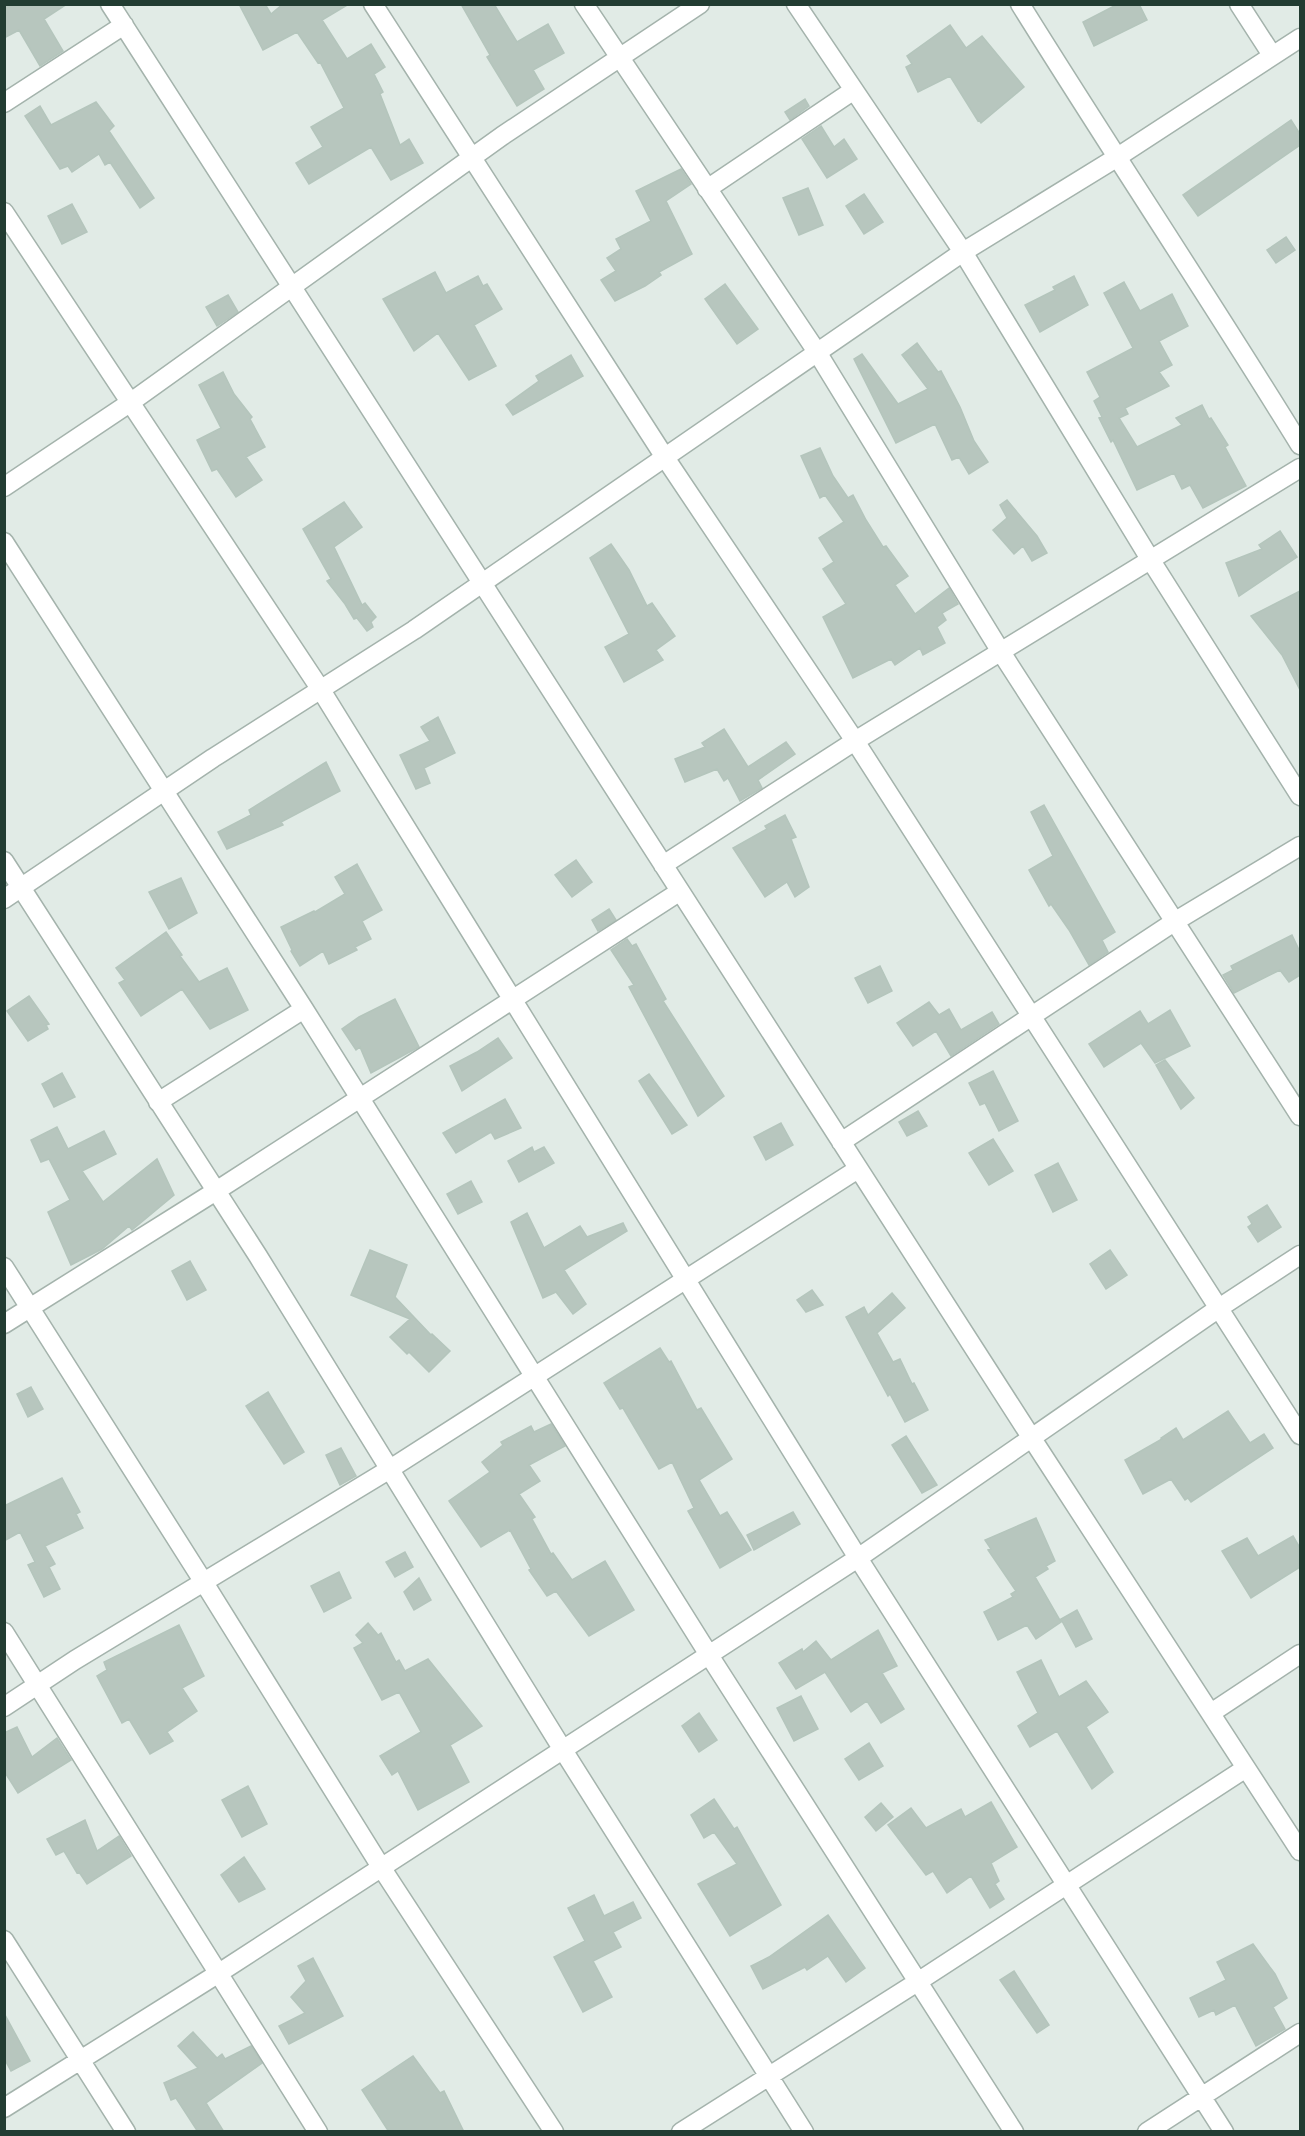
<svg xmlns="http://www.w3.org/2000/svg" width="1305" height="2136" font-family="Commissioner,sans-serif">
  <rect width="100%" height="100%" fill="#e1ebe6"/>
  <!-- building -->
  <path fill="#b7c6be" stroke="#b4c5bc" stroke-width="1.5" d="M4,4H67L44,19L63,51L40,66L19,30L4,38Z
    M239,4H265L271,14L283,4H349L322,20L347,59L371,44L385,67L374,74L383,92L380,94L400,145L409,139L423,163L391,180L371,147L309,184L296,163L323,147L311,127L344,108L320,62L318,63L297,32L263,50Z
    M461,4H494L517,42L548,24L564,53L533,70L544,89L517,106L487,57L490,55Z
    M1118,4H1139L1147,20L1094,46L1083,22Z
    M950,25L966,48L982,36L1024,87L981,123L979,120L978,121L950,76L918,92L906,67L912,64L907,56Z
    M805,99L809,106L790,120L785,112Z
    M96,102L114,126L109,131L154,198L140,208L110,162L105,165L99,154L72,172L68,166L60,169L25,116L40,106L51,125Z
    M1291,120L1300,134V145L1198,216L1183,195Z
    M821,126L834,147L844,139L857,159L827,178L802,139Z
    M681,169L691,184L666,201L692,254L659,272L661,275L645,286L615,301L601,280L616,271L607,258L621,249L616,239L651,221L636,191Z
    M808,188L823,225L799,235L783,198Z
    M864,194L883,222L864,234L846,206Z
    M72,204L87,232L62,244L48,216Z
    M1286,237L1295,250L1276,263L1267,250Z
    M435,272L446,293L478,276L483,286L487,284L502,309L474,325L496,366L469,380L438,333L414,351L383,299Z
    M1074,276L1088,305L1040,332L1025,305L1055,290L1053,287Z
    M1124,282L1140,311L1172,294L1188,326L1159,341L1172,365L1159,372L1169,386L1125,408L1128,414L1119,418L1137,447L1182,425L1176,418L1202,405L1209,419L1211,418L1228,445L1225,447L1246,486L1203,508L1190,485L1182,489L1174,473L1137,490L1113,440L1111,442L1099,418L1102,417L1094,401L1100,397L1087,372L1133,348L1104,293Z
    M725,284L758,329L737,344L705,299Z
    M228,295L238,312L217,326L206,307Z
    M917,343L938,372L941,371L960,407L974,441L988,462L969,474L959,457L952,460L935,424L896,443L854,359L862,354L898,404L928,389L902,355Z
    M571,355L583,376L513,415L506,405L539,381L536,376Z
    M223,372L234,394L252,417L250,419L265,447L246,457L262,480L236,497L217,469L212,471L197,440L221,428L199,385Z
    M820,448L833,476L848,498L853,495L866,520L883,547L886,546L908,576L895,585L915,614L949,588L958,604L942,613L946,620L937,627L945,643L923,655L920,648L895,665L891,659L853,678L823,617L846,604L823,569L834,562L819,538L844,522L825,495L820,498L801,456Z
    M1007,500L1037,536L1047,553L1032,561L1023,546L1014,554L993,530L1007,518L1000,505Z
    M344,502L362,527L334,547L362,605L365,603L376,617L371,622L373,627L367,631L357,618L354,619L345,604L327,581L331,579L303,529Z
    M1280,531L1297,557L1239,596L1226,563L1262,549L1259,545Z
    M611,544L629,570L647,606L652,603L675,636L656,650L663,660L624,682L605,647L629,634L590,558Z
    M1300,591V690L1282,655L1251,616Z
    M438,717L455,753L424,768L430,783L416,789L400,755L430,741L421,727Z
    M724,729L748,767L786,742L795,754L758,780L762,788L740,801L728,778L724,781L717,769L685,782L675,759L705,747L702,743Z
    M326,762L340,791L281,822L283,825L227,849L218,832L251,815L249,810Z
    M1044,805L1115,932L1102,940L1108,952L1089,965L1069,930L1051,904L1049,906L1029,870L1053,856L1031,812Z
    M785,815L796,837L791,839L809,887L795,897L787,882L765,897L733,848L767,829L765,826Z
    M576,860L592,882L572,897L555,875Z
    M357,864L382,910L362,921L371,939L355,947L357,950L329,964L323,951L300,966L291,951L292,950L281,927L314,911L315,912L345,894L335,877Z
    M181,878L197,913L169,929L149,892Z
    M609,909L616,920L598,931L592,920Z
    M166,932L182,955L180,956L199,982L227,968L248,1010L210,1029L182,989L141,1016L119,983L125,980L116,968Z
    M1292,935L1300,952V975L1289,982L1280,970L1234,993L1223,975L1233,970L1231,966Z
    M627,939L632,946L636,944L666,999L663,1001L724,1096L698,1116L629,987L634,985L611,950Z
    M880,966L892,991L868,1003L855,978Z
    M29,996L49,1024L46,1025L48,1029L28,1041L7,1011Z
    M395,999L419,1047L371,1073L360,1047L356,1050L342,1029L359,1017Z
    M929,1002L939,1015L949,1009L961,1030L992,1012L999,1024L951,1056L936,1031L913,1046L897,1023Z
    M1170,1010L1190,1046L1155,1063L1141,1043L1104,1067L1089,1044L1140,1011L1148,1024Z
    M498,1038L512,1058L462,1091L450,1066L477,1052Z
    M1165,1060L1194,1098L1181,1109L1156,1065Z
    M993,1071L1018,1121L999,1131L985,1103L980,1105L969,1083Z
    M62,1073L75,1097L54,1107L42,1084Z
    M649,1074L687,1125L672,1134L639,1081Z
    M505,1099L521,1128L495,1139L491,1132L456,1153L443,1133Z
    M918,1111L927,1126L907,1136L899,1122Z
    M781,1123L793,1145L766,1160L754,1137Z
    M57,1127L68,1149L104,1131L116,1154L82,1171L103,1202L157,1159L174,1195L132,1230L129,1226L102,1249L71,1265L48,1212L70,1200L49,1159L41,1162L31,1140Z
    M993,1139L1013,1171L989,1185L969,1153Z
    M532,1147L534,1152L544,1147L554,1163L519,1182L508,1161Z
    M1058,1163L1077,1200L1053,1212L1035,1175Z
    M471,1181L482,1202L458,1214L447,1194Z
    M1267,1205L1281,1227L1258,1242L1248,1227L1252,1224L1248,1217Z
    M527,1213L544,1248L580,1226L587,1237L623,1223L627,1231L564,1270L586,1304L573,1314L556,1292L543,1298L511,1222Z
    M370,1250L407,1265L395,1297L431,1335L432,1334L450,1351L429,1372L409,1352L407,1354L390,1337L410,1319L351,1295Z
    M1110,1250L1127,1275L1106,1289L1090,1264Z
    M190,1261L206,1290L187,1300L172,1271Z
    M812,1290L823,1305L806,1312L797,1300Z
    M892,1293L905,1308L877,1333L893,1362L900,1359L912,1384L914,1383L928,1410L905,1422L890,1394L888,1396L846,1317L864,1307L868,1315Z
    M660,1348L669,1362L671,1361L697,1410L701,1408L732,1459L699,1480L720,1516L727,1512L751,1550L720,1568L688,1511L694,1508L672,1462L659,1469L623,1408L620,1409L604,1383Z
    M31,1387L43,1409L28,1417L17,1394Z
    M268,1392L304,1452L284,1464L246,1406Z
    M1228,1411L1250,1443L1264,1434L1273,1448L1191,1502L1188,1498L1185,1500L1171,1479L1143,1494L1125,1460L1162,1439L1161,1438L1176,1428L1183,1440Z
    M551,1424L565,1446L529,1465L540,1481L519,1494L535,1517L532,1519L551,1554L553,1553L572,1580L605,1561L634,1610L589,1636L556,1591L547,1596L529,1570L531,1569L510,1530L481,1547L449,1501L490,1472L482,1462L503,1445L501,1442L531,1426L534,1432Z
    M906,1436L937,1485L922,1493L892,1445Z
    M341,1448L356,1476L340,1485L326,1455Z
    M62,1478L80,1512L76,1514L83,1528L45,1546L55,1564L49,1567L60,1589L44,1597L28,1565L35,1562L20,1532L4,1541V1506Z
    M793,1512L800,1524L754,1550L747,1535Z
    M1036,1518L1055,1561L1046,1566L1048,1569L1035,1577L1061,1622L1036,1639L1027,1625L998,1640L984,1612L1013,1597L1011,1594L1016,1591L988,1550L991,1549L985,1540Z
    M1293,1536L1300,1548V1567L1251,1598L1222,1551L1247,1538L1258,1556Z
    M405,1552L413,1567L395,1577L386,1562Z
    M339,1572L351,1598L324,1612L311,1586Z
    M419,1578L431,1600L414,1610L404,1592Z
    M1077,1610L1092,1639L1076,1647L1061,1619Z
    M368,1623L378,1635L381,1633L396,1662L399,1660L405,1671L428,1659L482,1726L450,1745L469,1782L418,1810L398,1771L392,1775L380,1756L421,1732L399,1692L382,1700L354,1648L363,1643L356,1635Z
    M179,1625L204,1676L182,1688L197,1711L167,1732L173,1741L150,1754L129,1719L122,1723L97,1676L107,1670L104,1662Z
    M878,1630L897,1666L882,1673L904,1709L881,1723L867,1701L851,1712L825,1672L796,1689L779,1663L802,1649L803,1652L816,1641L831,1660Z
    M1041,1660L1059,1697L1086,1681L1108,1712L1086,1727L1113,1772L1092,1789L1057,1731L1030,1747L1018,1726L1038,1713L1017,1672Z
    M801,1696L818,1729L794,1741L777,1708Z
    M699,1713L717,1740L699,1752L682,1726Z
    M17,1727L32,1757L57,1738L71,1760L18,1793L4,1771V1733Z
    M869,1743L883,1766L859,1780L845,1759Z
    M248,1786L267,1824L242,1837L222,1800Z
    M714,1799L734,1829L737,1827L781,1905L730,1936L698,1884L737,1864L714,1832L704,1838L691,1815Z
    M991,1802L1017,1847L991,1863L999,1881L995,1884L1004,1899L990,1908L971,1876L947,1893L933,1871L926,1875L888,1825L911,1808L926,1828L961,1809L965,1817Z
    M881,1803L893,1817L876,1831L865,1817Z
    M85,1820L97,1851L119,1836L131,1856L87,1884L79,1872L77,1873L64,1851L56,1855L47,1839Z
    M244,1857L265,1889L239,1902L221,1875Z
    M594,1895L604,1916L633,1902L641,1918L613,1932L621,1947L593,1961L612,1997L583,2012L554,1957L585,1941L568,1908Z
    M828,1915L865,1968L846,1982L828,1956L807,1970L805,1967L763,1989L751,1966L769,1957Z
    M1253,1944L1275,1974L1287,1998L1273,2007L1285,2029L1256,2046L1235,2005L1216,2015L1214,2010L1199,2017L1190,1998L1226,1980L1217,1962Z
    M313,1958L343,2016L289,2044L279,2026L305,2013L291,1997L306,1981L298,1966Z
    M1014,1971L1049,2025L1037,2033L1000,1980Z
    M4,2013L30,2061L11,2071L4,2058Z
    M193,2032L217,2058L222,2054L225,2059L251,2046L262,2063L206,2103L224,2132H198L176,2098L171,2100L164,2083L198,2068L178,2046Z
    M413,2056L440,2093L444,2091L464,2132H389L362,2090Z"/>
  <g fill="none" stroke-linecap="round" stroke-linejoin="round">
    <!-- minor casing -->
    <g stroke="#a4b3ac" stroke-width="21">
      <path id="minor" d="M110,4L1031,1437L1300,1851
        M373,4L664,456L855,741L1300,1435
        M584,4L817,352L1001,652L1300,1116
        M796,4L963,252L1150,559L1300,796
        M1020,4C1112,152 1209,297 1300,445
        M1239,4L1272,55
        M4,103L124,25
        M707,189L854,90
        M4,212L321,690L858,1558L1224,2132
        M4,487L131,402L502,136L700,4
        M4,542L304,1009L709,1655L1014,2132
        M4,861L258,1256L563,1750L804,2132
        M663,865L855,741L1300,468
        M158,1102L304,1009
        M841,1142L1174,922L1300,846
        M4,1267L203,1581L381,1867L554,2132
        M4,1324L216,1191L679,892
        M4,1632L318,2132
        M4,1707L75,1660L390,1469L858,1169
        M1211,1713L1300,1654
        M4,1940L126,2132
        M4,2108L219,1973L858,1558L1219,1308L1300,1255
        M681,2132L919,1981L1246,1768
        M1147,2132L1300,2033"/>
    </g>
    <!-- tertiary casing -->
    <g stroke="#a4b3ac" stroke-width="21">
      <path id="tertiary" d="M4,899L213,758L414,630L963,252L1116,158L1300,38"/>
    </g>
    <!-- minor -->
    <use href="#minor" stroke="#fff" stroke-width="18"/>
    <!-- tertiary -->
    <use href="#tertiary" stroke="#fff" stroke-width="18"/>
  </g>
  <!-- border -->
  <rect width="1305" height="2136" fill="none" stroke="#223c32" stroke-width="12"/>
</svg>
